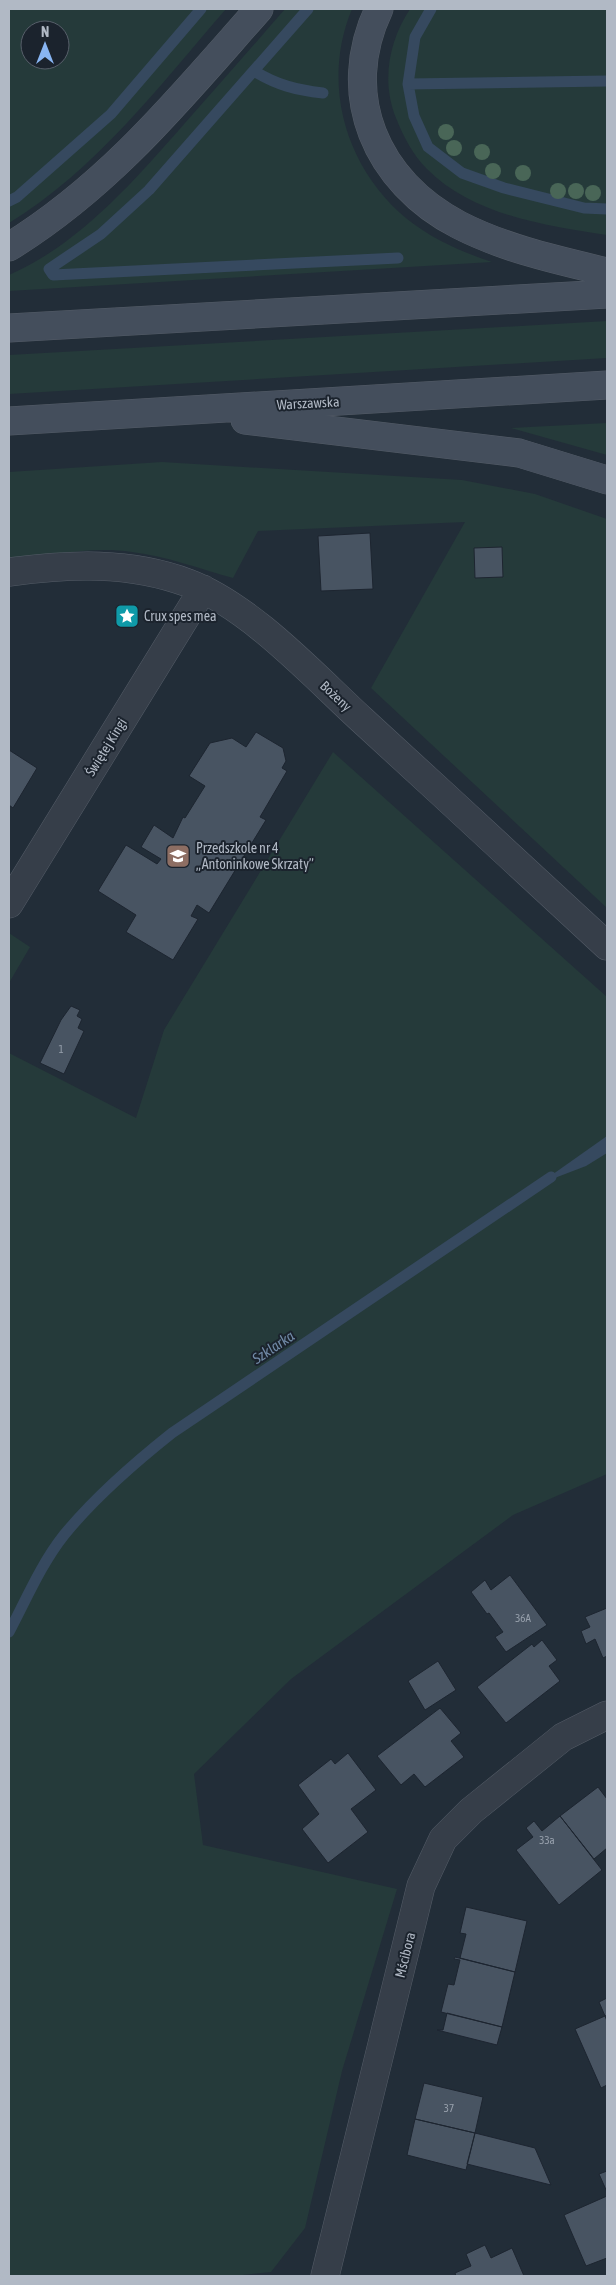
<svg xmlns="http://www.w3.org/2000/svg" width="616" height="2285" font-family="'Asap Condensed',sans-serif">
  <rect width="100%" height="100%" fill="#222d38"/>
  <!-- green -->
  <path fill="#253a3a" fill-rule="evenodd" d="M9,9H226C160,85 96,170 9,223ZM30,30H60V60H30Z
    M285,9H352C321,83 345,168 407,219C432,239 462,252 492,262L9,291V275C80,244 135,180 185,123C219,85 252,47 285,9Z
    M410,9H607V235C547,226 472,215 427,169C413,155 403,136 396,118C381,81 389,41 410,9Z
    M607,321V358L9,394V355Z
    M607,423V455L511,428Z
    M162,462L462,480L535,494L607,519V908L371,688L465,522L258,531L233,578C200,569 166,556 132,552C91,546 49,555 9,563V472Z
    M333,752L607,997V1474L513,1515L291,1679L194,1774L203,1845L397,1889L342,2071L305,2228L271,2272L234,2276H9V1053L136,1118L164,1030Z
    M9,933L30,947L9,983Z"/>
  <!-- water -->
  <path fill="#36495f" d="M607,1136V1153L586,1166L539,1184Z"/>
  <g fill="none" stroke-linecap="round" stroke-linejoin="round">
    <!-- stream -->
    <path stroke="#36495f" stroke-width="11" d="M308,9L149,190L101,234L49,269L53,275L398,258
      M431,9L415,37L408,84L414,116L428,147L462,173L504,188L584,208L607,209
      M254,71C277,85 296,90 323,93
      M408,84L607,81
      M9,201L17,197L111,114L201,9
      M9,1632C26,1600 41,1564 64,1535C95,1497 133,1464 172,1433L551,1177"/>
  </g>
  <!-- building -->
  <path fill="#485462" stroke="#1d2530" d="M370,533L373,589L321,591L318,536Z
    M502,547L503,577L475,578L474,548Z
    M256,732L283,748L286,761L282,768L287,771L260,817L266,820L209,913L197,905L191,916L198,919L173,960L126,932L136,915L98,891L126,845L157,864L161,859L141,847L154,825L173,838L183,817L185,818L205,786L189,776L210,743L232,738L246,747Z
    M9,750L37,768L13,808L9,805Z
    M71,1006L80,1010L77,1016L82,1019L78,1028L84,1031L64,1074L40,1063L61,1020Z
    M510,1575L547,1625L506,1652L495,1637L503,1632L489,1613L487,1614L471,1592L485,1580L491,1590Z
    M607,1608V1656L603,1658L595,1639L586,1644L581,1631L590,1627L585,1617Z
    M542,1640L557,1660L549,1666L560,1681L506,1723L477,1687L532,1644L534,1647Z
    M438,1661L456,1690L425,1710L408,1681Z
    M440,1708L461,1733L451,1741L464,1757L425,1787L414,1774L401,1785L377,1756Z
    M348,1753L376,1790L351,1809L368,1832L328,1863L302,1829L319,1814L298,1785L331,1759L335,1764Z
    M598,1787L607,1799V1848L594,1859L560,1816Z
    M560,1816L602,1870L559,1905L516,1850L533,1837L526,1828L534,1821L542,1831Z
    M466,1907L527,1921L515,1972L460,1958L466,1934L460,1933Z
    M455,1957L515,1972L502,2027L441,2012L448,1984L454,1985L460,1960L454,1959Z
    M607,1998V2015L605,2016L599,2002Z
    M447,2013L502,2027L497,2045L437,2030H443Z
    M605,2016L607,2021V2085L601,2088L575,2029Z
    M424,2083L483,2097L475,2133L415,2119Z
    M415,2119L475,2133L466,2170L407,2155Z
    M475,2133L535,2148L551,2185L467,2164Z
    M607,2171V2192L599,2174Z
    M607,2196V2258L586,2266L564,2215Z
    M485,2245L491,2258L512,2248L524,2276H456L455,2273L471,2266L466,2254Z"/>
  <g fill="none" stroke-linecap="round" stroke-linejoin="round">
    <!-- minor casing -->
    <g stroke="#545c67" stroke-width="29">
      <path id="minor" d="M9,572C70,564 129,561 188,583C250,606 314,676 362,720C444,795 526,871 607,946
        M9,904L203,589
        M325,2276L421,1886L443,1839L471,1811L563,1737L607,1715"/>
    </g>
    <!-- secondary casing -->
    <g stroke="#545c67" stroke-width="29">
      <path id="secondary" d="M379,9C338,95 376,182 459,225C506,249 557,260 607,272
        M9,247C111,184 180,98 259,9
        M9,328L607,294
        M245,420L519,453L607,480
        M9,421L607,385"/>
    </g>
    <!-- minor -->
    <use href="#minor" stroke="#363e49" stroke-width="28"/>
    <!-- secondary -->
    <use href="#secondary" stroke="#444e5c" stroke-width="28"/>
  </g>
  <!-- trees -->
  <g fill="#496657">
    <circle cx="446" cy="132" r="8"/>
    <circle cx="454" cy="148" r="8"/>
    <circle cx="482" cy="152" r="8"/>
    <circle cx="493" cy="171" r="8"/>
    <circle cx="523" cy="173" r="8"/>
    <circle cx="558" cy="191" r="8"/>
    <circle cx="576" cy="191" r="8"/>
    <circle cx="593" cy="193" r="8"/>
  </g>
  <!-- icons -->
  <defs>
    <g id="sight-square" transform="scale(1.25)"><rect x="-9" y="-9" width="18" height="18" rx="4" fill="#0f9aa8" stroke="#1b232d"/><path d="M0-6L1.8-2.2L6-1.7L2.9 1.2L3.7 5.4L0 3.3L-3.7 5.4L-2.9 1.2L-6-1.7L-1.8-2.2Z" fill="#fff"/></g>
    <g id="school-square" transform="scale(1.25)"><rect x="-9" y="-9" width="18" height="18" rx="4" fill="#8d6e63" stroke="#1b232d"/><path d="M0-5L7-2L0 1L-7-2ZM-4 1L0 2.5L4 1V4Q0 6-4 4Z" fill="#fff"/></g>
  </defs>
  <g fill-rule="evenodd">
    <use href="#sight-square" x="127" y="616"/>
    <use href="#school-square" x="178" y="856"/>
  </g>
  <g text-anchor="middle" dominant-baseline="central" stroke-width="4" stroke-linejoin="round" paint-order="stroke">
    <!-- number labels -->
    <g font-size="11" fill="#97a0ac">
      <text x="61" y="1049">1</text>
      <text x="523" y="1618">36A</text>
      <text x="547" y="1840">33a</text>
      <text x="449" y="2108">37</text>
    </g>
    <!-- street labels -->
    <g font-size="14" fill="#b1b9c5" stroke="#1b232d">
      <text transform="translate(308 403) rotate(-3)">Warszawska</text>
      <text transform="translate(336 696) rotate(43)">Bożeny</text>
      <text transform="translate(106 747) rotate(-58)">Świętej Kingi</text>
      <text transform="translate(405 1955) rotate(-76)">Mścibora</text>
    </g>
    <!-- poi labels -->
    <g font-size="14" fill="#b1b9c5" stroke="#1b232d" text-anchor="start">
      <text x="144" y="616">Crux spes mea</text>
      <text x="196" y="848">Przedszkole nr 4<tspan x="196" dy="16">„Antoninkowe Skrzaty”</tspan></text>
    </g>
    <!-- water labels -->
    <g font-size="15" font-style="italic" fill="#728ba8" stroke="#1b232d">
      <text transform="translate(273 1347) rotate(-34)">Szklarka</text>
    </g>
  </g>
  <!-- border -->
  <rect width="616" height="2285" fill="none" stroke="#b1b9c5" stroke-width="20"/>
  <!-- north arrow -->
  <g transform="translate(45 45)"><circle r="24" fill="#1b232d" stroke="#575f6a"/>
  <path d="M0-4L9 19L0 12L-9 19Z" fill="#88b5f3"/>
  <text y="-8" font-size="14" font-weight="bold" text-anchor="middle" fill="#b1b9c5">N</text>
  </g>
</svg>
